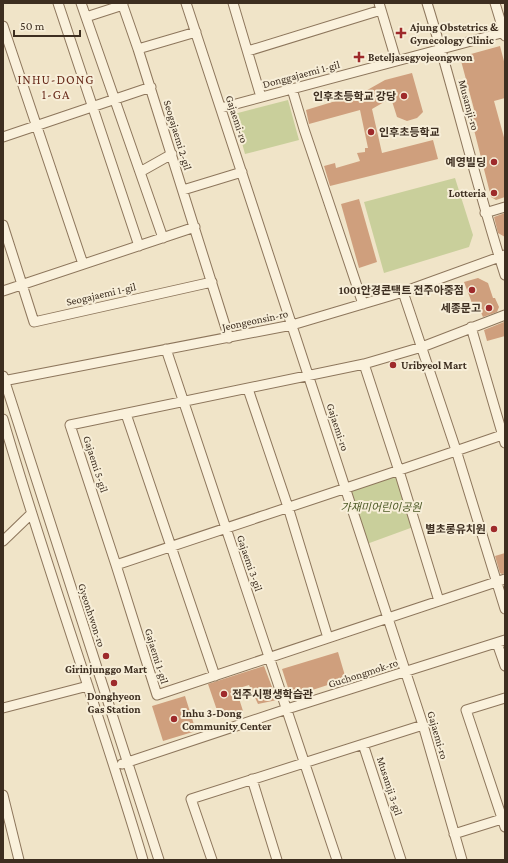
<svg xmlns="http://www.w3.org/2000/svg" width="508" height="863" font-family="'Crimson Pro','Noto Sans KR',serif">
  <rect width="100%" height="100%" fill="#f0e4c8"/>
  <!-- green -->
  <path fill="#c9cf9b" d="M288,100L299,140L245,154L234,114Z
    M455,178L473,235L469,247L384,273L364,202Z
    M399,471L416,526L364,545L345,488Z"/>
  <!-- building -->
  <path fill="#cf9f7d" d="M500,46L505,65V98L494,101L505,141V197L496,200L491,197L470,114L475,113L460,57Z
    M412,73L423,112L417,118L407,121L397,117L391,98L372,109L382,153L433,140L438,159L330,186L324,166L335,163L336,168L360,161L357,153L365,152V148H368L360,110L309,124L306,110L362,93L385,80Z
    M359,199L377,262L359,268L341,204Z
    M505,213V237L498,233L494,217Z
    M478,278L488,283L493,298H495L499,307L497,312L483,317L476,302L472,303L464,282Z
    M504,322L505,336L487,341L484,330Z
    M505,553V573L502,574L500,573L495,556Z
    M338,652L346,679L291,697L282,669Z
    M264,666L277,700L258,704L249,685L236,689L243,711L220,719L208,684Z
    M185,696L196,731L163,741L152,706Z"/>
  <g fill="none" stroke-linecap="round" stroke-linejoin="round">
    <!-- minor casing -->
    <g stroke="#8d765c" stroke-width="11">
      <path id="minor" d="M58,3L139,246
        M81,3L163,238
        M122,3L138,49L229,338
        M186,3L423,725L462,860
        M233,3L261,97
        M379,3L396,60
        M427,3C455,93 476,185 505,275
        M495,3L505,36
        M86,17L123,5
        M3,26L83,264
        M138,49L196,32
        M248,51L381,10
        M292,89L304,129L363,304
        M221,108L505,32
        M3,137L151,87
        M140,172L172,154
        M183,190L242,172
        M485,213L505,207
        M3,225L34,322L212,282
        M3,291L195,227
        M403,292L456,450L505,609
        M505,315L422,347L364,364L70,425L116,565L157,695L505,579
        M471,327L505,443
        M166,349L337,860
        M364,364L399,471L439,601
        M3,376L159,860
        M3,381L292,325L403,292L505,255
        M248,389L288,507L328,638
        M126,414L215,676
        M3,419C46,567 99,712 143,860
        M3,541L31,514
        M116,565C246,521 376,479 505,434
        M497,643L505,666
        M505,698L466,710L505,827
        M3,708L88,686
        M363,744L401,860
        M122,764L287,709L505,640
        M252,779L277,860
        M3,795L19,860
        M454,834L505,818
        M212,860L191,799L423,725"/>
    </g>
    <!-- minor -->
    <use href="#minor" stroke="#faf1dc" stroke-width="9"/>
  </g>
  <!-- markers -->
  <g fill="#9e2a2b" stroke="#f7eed8" stroke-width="1.5">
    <path d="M399 27h4v4h4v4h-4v4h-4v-4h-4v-4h4z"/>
    <path d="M357 51h4v4h4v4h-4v4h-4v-4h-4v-4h4z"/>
    <circle cx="404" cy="96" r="4"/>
    <circle cx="371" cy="132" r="4"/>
    <circle cx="494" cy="162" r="4"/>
    <circle cx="494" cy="193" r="4"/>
    <circle cx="472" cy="290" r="4"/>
    <circle cx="489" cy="308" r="4"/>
    <circle cx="393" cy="365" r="4"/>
    <circle cx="494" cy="529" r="4"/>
    <circle cx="106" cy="656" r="4"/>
    <circle cx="114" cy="683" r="4"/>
    <circle cx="224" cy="694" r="4"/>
    <circle cx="174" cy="719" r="4"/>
  </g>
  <g text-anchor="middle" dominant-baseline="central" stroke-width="4" stroke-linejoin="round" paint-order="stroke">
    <!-- poi labels -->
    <g font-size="11" font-weight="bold" fill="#3d2e20" stroke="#f7eed8" text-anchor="start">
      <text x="410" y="27">Ajung Obstetrics &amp;<tspan x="410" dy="13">Gynecology Clinic</tspan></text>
      <text x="368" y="57">Beteljasegyojeongwon</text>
      <text x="396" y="96" text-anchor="end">인후초등학교 강당</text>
      <text x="379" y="132">인후초등학교</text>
      <text x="486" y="162" text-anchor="end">예영빌딩</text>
      <text x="486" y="193" text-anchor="end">Lotteria</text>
      <text x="464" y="290" text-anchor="end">1001안경콘택트 전주아중점</text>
      <text x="481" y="308" text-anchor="end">세종문고</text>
      <text x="401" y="365">Uribyeol Mart</text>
      <text x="486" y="529" text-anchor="end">별초롱유치원</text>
      <text x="106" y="669" text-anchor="middle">Girinjunggo Mart</text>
      <text x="232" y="694">전주시평생학습관</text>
      <text x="114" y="696" text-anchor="middle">Donghyeon<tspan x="114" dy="13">Gas Station</tspan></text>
      <text x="182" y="713">Inhu 3-Dong<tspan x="182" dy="13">Community Center</tspan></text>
    </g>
    <!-- street labels -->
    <g font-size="11" fill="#3d2e20" stroke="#f7eed8">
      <text transform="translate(301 74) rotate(-15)">Donggajaemi 1-gil</text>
      <text transform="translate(469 105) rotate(75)">Musamji-ro</text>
      <text transform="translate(237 119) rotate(72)">Gajaemi-ro</text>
      <text transform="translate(178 135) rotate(73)">Seogajaemi 2-gil</text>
      <text transform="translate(101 294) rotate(-13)">Seogajaemi 1-gil</text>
      <text transform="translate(255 320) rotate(-12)">Jeongeonsin-ro</text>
      <text transform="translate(338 427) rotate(72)">Gajaemi-ro</text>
      <text transform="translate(96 464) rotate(72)">Gajaemi 5-gil</text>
      <text transform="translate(250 563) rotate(71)">Gajaemi 3-gil</text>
      <text transform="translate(92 615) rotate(72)">Gyeonhwon-ro</text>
      <text transform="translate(157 656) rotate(73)">Gajaemi 1-gil</text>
      <text transform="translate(363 673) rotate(-18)">Guchongmok-ro</text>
      <text transform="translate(438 735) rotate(74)">Gajaemi-ro</text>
      <text transform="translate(390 786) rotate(72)">Musamji 3-gil</text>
    </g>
    <!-- park labels -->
    <g font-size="11" font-style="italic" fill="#4d5a26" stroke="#f7eed8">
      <text x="381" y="507">가재미어린이공원</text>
    </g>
    <!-- quarter labels -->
    <g font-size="13" letter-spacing="1" fill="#6b2e1e" stroke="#f7eed8">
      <text x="56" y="79">INHU-DONG<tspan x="56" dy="15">1-GA</tspan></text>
    </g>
  </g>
  <!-- border -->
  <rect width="508" height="863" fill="none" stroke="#3d2e20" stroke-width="8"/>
  <!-- scale -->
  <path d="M14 30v6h66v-6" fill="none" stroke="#3d2e20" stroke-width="2"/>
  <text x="20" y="30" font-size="12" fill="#3d2e20" stroke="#f7eed8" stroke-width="3" paint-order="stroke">50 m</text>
</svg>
